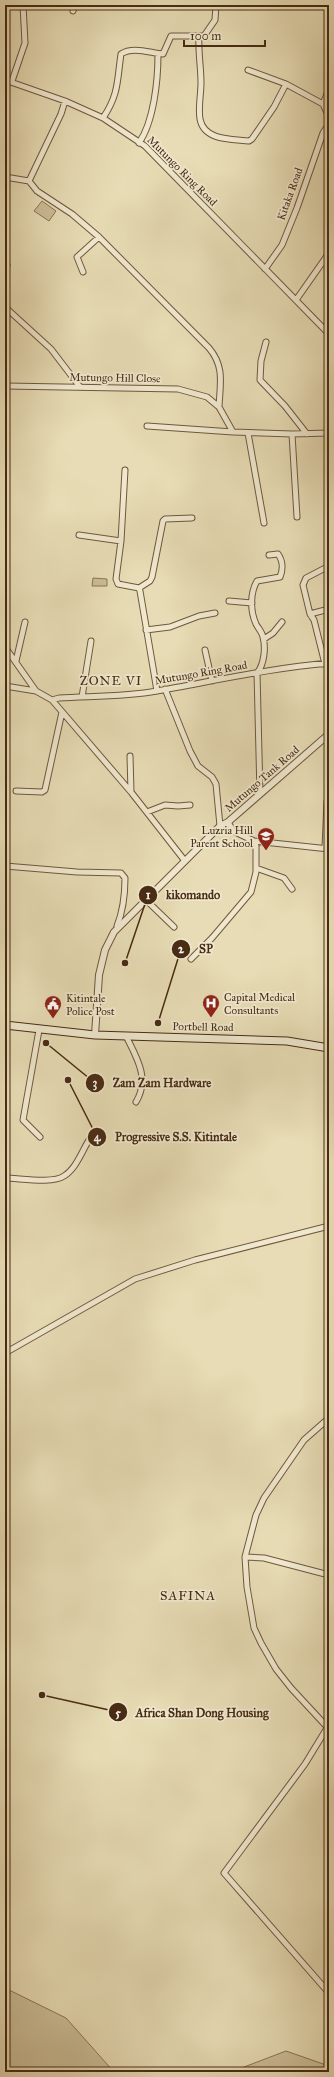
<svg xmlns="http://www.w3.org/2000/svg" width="334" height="2077" font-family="'IM FELL Great Primer',serif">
  <rect width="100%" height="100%" fill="#e7dcb5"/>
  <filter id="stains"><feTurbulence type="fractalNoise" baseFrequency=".005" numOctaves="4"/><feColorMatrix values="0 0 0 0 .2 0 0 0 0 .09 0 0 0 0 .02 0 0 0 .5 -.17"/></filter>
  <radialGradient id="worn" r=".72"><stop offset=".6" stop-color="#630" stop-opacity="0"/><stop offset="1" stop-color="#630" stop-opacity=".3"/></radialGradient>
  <!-- green -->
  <path fill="#ccbe99" stroke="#8a7456" d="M42,201L56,211L49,221L34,211Z
    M93,578L107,579V586H92Z
    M5,1988L66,2018L114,2072H5Z
    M286,2051L329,2066V2072H231Z"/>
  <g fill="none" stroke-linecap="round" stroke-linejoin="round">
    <!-- minor casing -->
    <g stroke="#70573c" stroke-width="7">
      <path id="minor" d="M324,5L329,7
        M73,11L75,5
        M199,36C198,52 201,67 201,83C201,94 198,108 200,119C204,141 232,139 249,141L252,139L274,107L286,84L323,104
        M248,70L286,84
        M5,80L65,101L103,118L145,146L329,334
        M12,81L25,43L23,5
        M329,89L323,104L329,117
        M103,118C119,94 117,81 121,54C133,46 150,53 163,54L171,36H204L215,20L216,5
        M139,143C154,121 158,80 158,54
        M5,177L29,181L37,191L72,214L99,237L209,348C225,367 220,384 219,407
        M29,181L61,114L65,101
        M5,269L7,265
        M265,269L282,245L297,208L323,133L329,124
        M83,272L77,257L99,237
        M296,300L329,253
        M5,307L51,349L80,387
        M266,342L261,361L260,380L285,406L307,434
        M5,386L178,389L207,397L219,407L233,432L292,434L329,433
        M147,426L233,432
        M248,433L264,523
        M292,434L297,517
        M79,535L121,541L116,579L118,584L139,588L140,591L157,691
        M121,541L125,470
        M139,588L150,581L152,577L163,521L165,519L192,518
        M229,601L252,603
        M310,614L329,609
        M146,630L170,627L199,616L215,613
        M264,639L273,633L282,622
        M5,647L36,691
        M205,650L212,681
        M16,661L25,622
        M325,664L314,620L310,614L303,585L306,578L329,566
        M5,686L36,691L52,700L131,792L185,861
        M165,689L190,751L198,766L212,777L216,784L220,826
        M82,697L91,641
        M52,700L59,698C91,696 124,697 157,691C214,681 271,668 329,663
        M130,756L131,792
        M16,791L42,792L45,790L62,712
        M260,794L257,673C264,665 266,648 263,637C262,632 258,628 256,624C250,611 250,593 257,581L280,577C283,570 283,561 278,554L269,555
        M147,812L165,805L178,806L190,805
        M228,822L233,831L254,841L329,849
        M325,848L327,801L329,795
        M5,866L77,872L121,873L125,878C125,895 123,911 117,926
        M256,868L284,878L292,889
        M145,899L174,927
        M191,959L212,938L251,892L256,872V846L254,841
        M39,1030L23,1120L40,1137
        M126,1036C137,1058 150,1079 136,1102
        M5,1178C19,1178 53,1184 64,1176C76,1169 82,1151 89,1140
        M5,1353L135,1279L195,1260L329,1226
        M329,1418L304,1440L264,1498L256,1515L245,1557L247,1587L254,1628L261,1643L276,1669L291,1688L329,1729
        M245,1557L264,1558L329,1575
        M327,1728L305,1764L224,1873L329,1993"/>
    </g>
    <!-- tertiary casing -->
    <g stroke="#70573c" stroke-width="8">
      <path id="tertiary" d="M95,1035L99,975L105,950L114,932L220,826L228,822L329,734"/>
    </g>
    <!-- secondary casing -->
    <g stroke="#482b13" stroke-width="9">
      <path id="secondary" d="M5,1025L95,1035L287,1041L329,1048"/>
    </g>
    <!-- minor -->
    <use href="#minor" stroke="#efe8cf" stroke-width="5"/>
    <!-- tertiary -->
    <use href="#tertiary" stroke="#efe8cf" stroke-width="6"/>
    <!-- secondary -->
    <use href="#secondary" stroke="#efe8cf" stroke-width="7"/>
  </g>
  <!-- icons -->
  <defs>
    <g id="school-pin" transform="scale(0.9)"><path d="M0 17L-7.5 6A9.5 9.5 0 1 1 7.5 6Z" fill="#8f2418" stroke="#efe8cf"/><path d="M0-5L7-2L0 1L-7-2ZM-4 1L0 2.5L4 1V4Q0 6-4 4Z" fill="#fff"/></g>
    <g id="hospital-pin" transform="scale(0.9)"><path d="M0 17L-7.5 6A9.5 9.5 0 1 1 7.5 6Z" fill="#8f2418" stroke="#efe8cf"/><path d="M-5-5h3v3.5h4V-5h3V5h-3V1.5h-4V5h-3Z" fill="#fff"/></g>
    <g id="civic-pin" transform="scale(0.9)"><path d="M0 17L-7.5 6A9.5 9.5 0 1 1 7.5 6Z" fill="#8f2418" stroke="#efe8cf"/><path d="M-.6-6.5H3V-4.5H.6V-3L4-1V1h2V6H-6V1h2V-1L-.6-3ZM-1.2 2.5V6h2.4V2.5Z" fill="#fff"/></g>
  </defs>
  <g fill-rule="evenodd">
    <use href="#school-pin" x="266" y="836"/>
    <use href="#hospital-pin" x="211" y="1003"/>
    <use href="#civic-pin" x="53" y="1004"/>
  </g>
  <g text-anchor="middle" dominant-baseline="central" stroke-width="3.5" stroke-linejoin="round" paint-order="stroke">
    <!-- street labels -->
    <g font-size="11" fill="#482b13" stroke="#efe8cf">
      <text transform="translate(182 171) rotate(45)">Mutungo Ring Road</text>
      <text transform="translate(290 194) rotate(-70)">Kitaka Road</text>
      <text transform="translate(115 378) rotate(1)">Mutungo Hill Close</text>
      <text transform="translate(201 673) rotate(-10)">Mutungo Ring Road</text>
      <text transform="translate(262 779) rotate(-41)">Mutungo Tank Road</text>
      <text transform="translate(203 1027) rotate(1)">Portbell Road</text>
    </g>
    <!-- poi labels -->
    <g font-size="11" fill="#482b13" stroke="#efe8cf" text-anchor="start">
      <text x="253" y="830" text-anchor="end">Luzria Hill<tspan x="253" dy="13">Parent School</tspan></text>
      <text x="224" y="997">Capital Medical<tspan x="224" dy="13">Consultants</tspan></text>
      <text x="66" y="998">Kitintale<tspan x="66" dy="13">Police Post</tspan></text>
    </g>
    <!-- quarter labels -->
    <g font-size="13" letter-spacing="1" fill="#482b13" stroke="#efe8cf">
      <text x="111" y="681">ZONE VI</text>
      <text x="188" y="1596">SAFINA</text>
    </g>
  </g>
  <!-- callouts -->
  <path fill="none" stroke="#482b13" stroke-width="1.5" d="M125 963L148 895M158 1023L181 949M46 1043L95 1083M68 1080L97 1137M42 1695L118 1712"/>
  <g fill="#482b13" stroke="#efe8cf" stroke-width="1.5">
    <circle cx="125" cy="963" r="4"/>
    <circle cx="158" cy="1023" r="4"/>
    <circle cx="46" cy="1043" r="4"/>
    <circle cx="68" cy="1080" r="4"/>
    <circle cx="42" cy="1695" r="4"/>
    <circle cx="148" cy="895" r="10"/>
    <circle cx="181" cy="949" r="10"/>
    <circle cx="95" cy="1083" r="10"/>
    <circle cx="97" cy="1137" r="10"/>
    <circle cx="118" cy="1712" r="10"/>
  </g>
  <g font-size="12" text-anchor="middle" font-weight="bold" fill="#fff">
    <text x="148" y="899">1</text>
    <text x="181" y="953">2</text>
    <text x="95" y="1087">3</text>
    <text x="97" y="1141">4</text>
    <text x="118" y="1717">5</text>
  </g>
  <g font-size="12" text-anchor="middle" font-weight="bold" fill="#482b13" stroke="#efe8cf" stroke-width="3.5" stroke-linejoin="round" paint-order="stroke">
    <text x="193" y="899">kikomando</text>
    <text x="206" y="953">SP</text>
    <text x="162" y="1087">Zam Zam Hardware</text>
    <text x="176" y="1141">Progressive S.S. Kitintale</text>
    <text x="202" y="1717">Africa Shan Dong Housing</text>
  </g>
  <!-- margin -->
  <rect width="334" height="2077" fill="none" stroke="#e7dcb5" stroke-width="20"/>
  <rect x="6" y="6" width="322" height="2065" fill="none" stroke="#482b13" stroke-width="2"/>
  <rect x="10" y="10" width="314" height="2057" fill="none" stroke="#482b13"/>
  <!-- scale -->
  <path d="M184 40v6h81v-6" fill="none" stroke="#482b13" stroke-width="2"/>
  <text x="190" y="40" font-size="12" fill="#482b13" stroke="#efe8cf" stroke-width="3" paint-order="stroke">100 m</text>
  <rect width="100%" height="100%" filter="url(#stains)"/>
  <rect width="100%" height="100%" fill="url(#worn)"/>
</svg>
